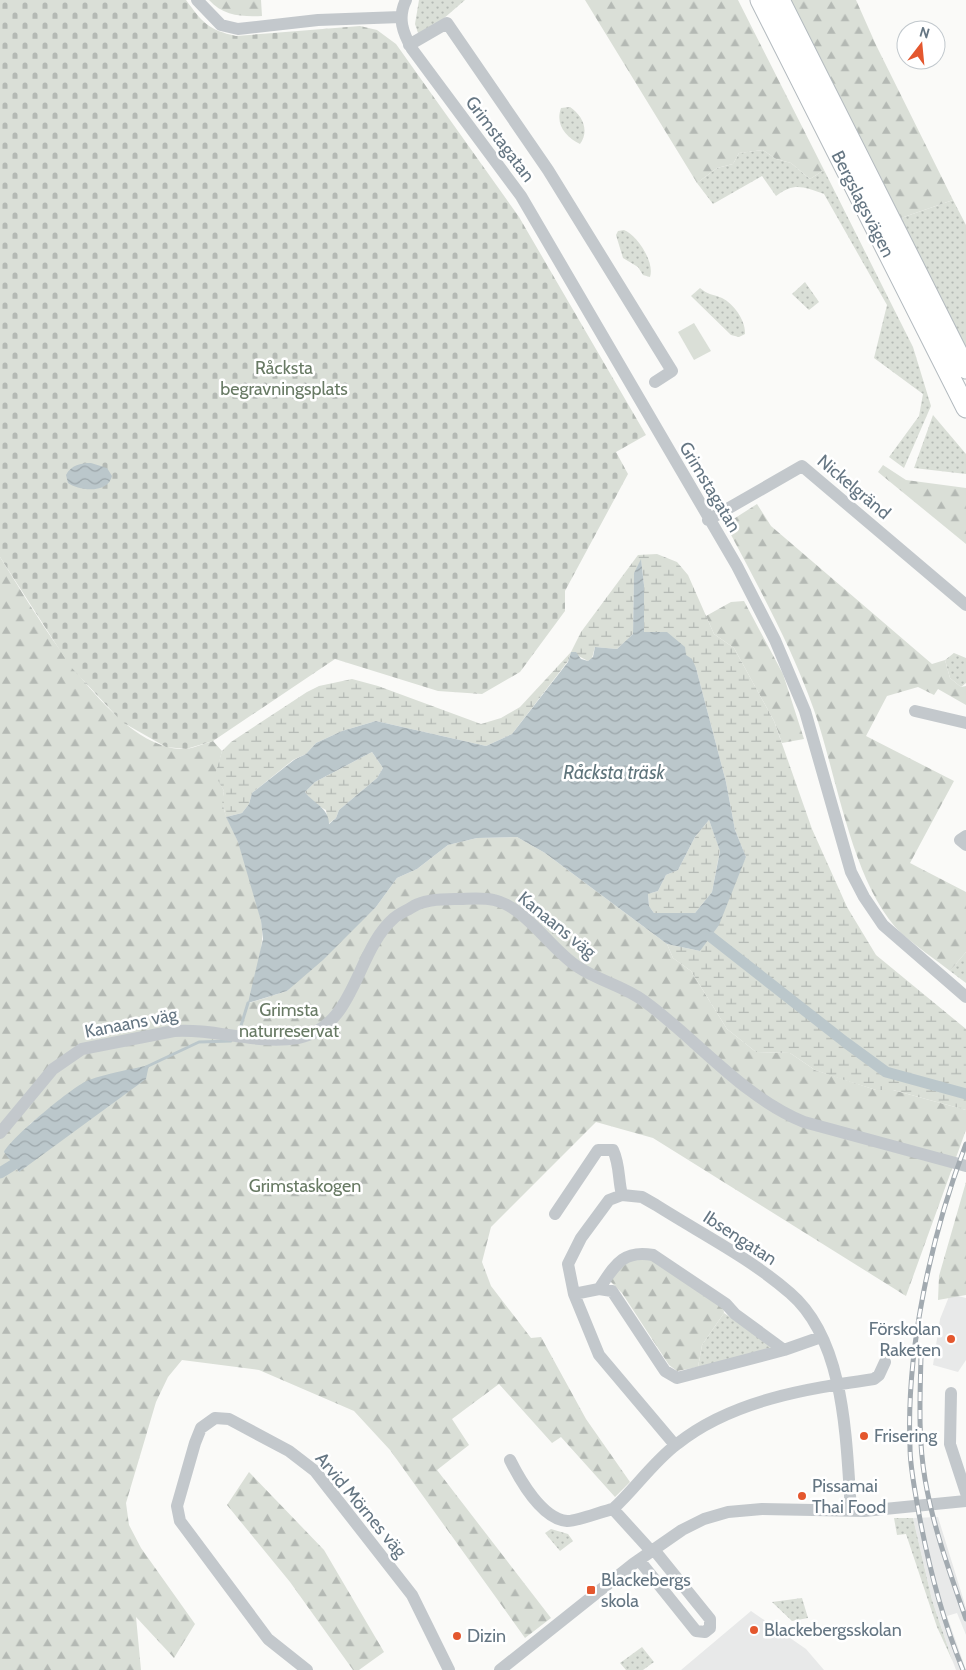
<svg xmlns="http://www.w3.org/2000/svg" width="966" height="1670" font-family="Cabin,sans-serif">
  <defs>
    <pattern id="grass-dots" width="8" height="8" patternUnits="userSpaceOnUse" patternTransform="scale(1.25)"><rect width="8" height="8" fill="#dadfd7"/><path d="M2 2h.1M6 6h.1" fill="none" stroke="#b4b9b4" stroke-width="1.8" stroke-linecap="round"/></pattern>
    <pattern id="forest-firs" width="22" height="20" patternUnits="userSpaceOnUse" patternTransform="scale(1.25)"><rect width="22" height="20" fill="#dadfd7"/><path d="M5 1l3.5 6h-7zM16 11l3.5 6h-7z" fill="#b4b9b4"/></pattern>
    <pattern id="wetland-marsh" width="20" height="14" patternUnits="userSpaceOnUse" patternTransform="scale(1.25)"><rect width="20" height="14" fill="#dadfd7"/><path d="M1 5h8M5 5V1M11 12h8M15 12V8" fill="none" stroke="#b4b9b4"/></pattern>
    <pattern id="cemetery-stones" width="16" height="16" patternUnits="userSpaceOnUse" patternTransform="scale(1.25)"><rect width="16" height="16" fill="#dadfd7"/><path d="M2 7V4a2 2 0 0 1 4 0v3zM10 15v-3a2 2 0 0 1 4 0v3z" fill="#b4b9b4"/></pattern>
    <pattern id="water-waves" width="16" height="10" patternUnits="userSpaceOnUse" patternTransform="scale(1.25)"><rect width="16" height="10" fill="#bbc7cb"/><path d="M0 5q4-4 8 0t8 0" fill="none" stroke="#9ca6aa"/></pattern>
  </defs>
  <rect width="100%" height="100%" fill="#fafaf8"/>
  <!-- built -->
  <path fill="#e8e9e9" d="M950,1294L966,1298V1360L958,1372L933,1365L940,1319Z
    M938,1517L966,1608V1635L957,1613L947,1616L966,1670H956L953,1662L932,1600L913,1518Z
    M751,1611L806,1649L824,1670H681Z"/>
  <!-- grass -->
  <path fill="url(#grass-dots)" d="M419,0H465L420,39L415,24Z
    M570,107C582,115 590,130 580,144C566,137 555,125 561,108Z
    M763,150L776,159L791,163L810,179L824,170L913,347L931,406L904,468L889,457L919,416L923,394L874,358L887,305L824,194C803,187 795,182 776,196L762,176L713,204L697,183L717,168L733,164L739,153Z
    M953,200L966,225V348L901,218Z
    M624,230C637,235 655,262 650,277L643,275L638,267L623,258L616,235L618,231Z
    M805,282L819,302L809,310L792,294Z
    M700,288C708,295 713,294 722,298C734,304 746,321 745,334L739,337L731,335L691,296Z
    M933,415L966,454V474L914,468Z
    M954,653L966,658V683L961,687L950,678L945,660Z
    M966,952V983L950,971Z
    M724,1313L772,1345V1350L698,1367L702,1345Z
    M894,1518H913L932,1600L953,1662L937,1627L906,1534L897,1535Z
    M551,1529L568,1534L573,1541L560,1551L545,1533Z
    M802,1598L808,1618L792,1621L772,1602Z
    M642,1647L654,1662L643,1670H626L620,1663Z"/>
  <!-- forest -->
  <path fill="url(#forest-firs)" fill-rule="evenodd" d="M209,0H261L262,16C243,17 223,16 209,0Z
    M585,0H738L824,170L810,179L791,163L776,159L763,150L739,153L733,164L717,168L697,183Z
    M791,0H856L876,45L953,200L901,218Z
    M883,465L906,480L966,488V544L878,472Z
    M757,504L771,526L932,664L945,660L950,678L961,687L966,686V705L938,689L934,695L918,687L887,696L866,736L954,781L910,863L966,892V952L950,971C935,959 917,947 902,934C852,886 837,775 814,710C792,647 760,590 729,531L732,520Z
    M0,557C34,611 110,745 180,749C191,750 202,744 213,741L222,751L216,775L224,791C219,812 232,825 239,844C247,869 256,896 261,921C266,948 254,977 249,1003L287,991L376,907L397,878L417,869L448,845L477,838L517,837L545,853L667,944L673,958L691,971L727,1029L756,1052L790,1053L815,1070L876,1090H893L966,1110V1130L906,1296L653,1138L596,1122L491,1227L482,1262L491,1286L531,1338L541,1337L586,1419L630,1482L615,1497L561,1437L552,1443L499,1384L452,1419L469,1445L437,1470L551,1618L525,1638L390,1450L354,1411L259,1370L182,1360L168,1377L156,1402L126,1503L129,1525L141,1548L195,1624L174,1658L136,1617L141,1670H0ZM67,1095L19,1172L13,1165L30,1124Z
    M744,601L783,674L804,739L782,743L774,721L734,648L714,634L706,616L731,602Z
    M966,1182V1295L938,1300L939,1276Z
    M653,1257L723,1306L724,1313L702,1345L698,1367L677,1371L669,1365L622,1293L609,1280L622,1262Z
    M249,1472L324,1550L384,1652L359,1670H353L290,1582L227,1505Z"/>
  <!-- wetland -->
  <path fill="url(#wetland-marsh)" d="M657,554L677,562L688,575L714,634L734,648L774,721L812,829L847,907L876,955L966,1029V1110L893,1090H876L838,1078L815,1070L790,1053L756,1052L727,1029L691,971L673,958L667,944L700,951L746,857L735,830L726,782L696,668L644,633V585L641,560L634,574L633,634L617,649L595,647L592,658L588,661L571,652L568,661L512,734L486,746L376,721L342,731L316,743L306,754L293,760L252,793L249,804L242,813L226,817L222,801L224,791L215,775L222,751L231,742L307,692L319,686L352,679L378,686L481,724L501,718L520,707L571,652L581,632L638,555Z
    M372,752L383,768L377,778L339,810L336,818L328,824L326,810L315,804L305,792L315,782Z
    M709,820L720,850L712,892L695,913H654L649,906L648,894L658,891L666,875L678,870L695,837Z"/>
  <!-- cemetery -->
  <path fill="url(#cemetery-stones)" d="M0,0H186C202,22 208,30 236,36L360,26L377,30L396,44L519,217L646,435L616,452L628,474L565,591V611L520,672L482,694L438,691L335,659L213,741L186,749L166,747L122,722L70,666L0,557Z"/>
  <!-- pitch -->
  <path fill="#dadfd7" d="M694,323L711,351L694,360L678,332Z"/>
  <!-- water -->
  <path fill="url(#water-waves)" fill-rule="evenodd" d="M91,463L107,468L112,476C108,494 79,491 68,483L66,475C71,465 81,463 91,463Z
    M641,559L644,585V632H667L685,647L686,655L692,659L696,668L726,782L735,830L746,857L719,925L700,951L667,944L545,853L517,837L477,838L448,845L417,869L397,878L376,907L323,960L287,991L248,1003L263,939L261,921L238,842L226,817L242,813L249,804L252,793L294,760L306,754L316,743L342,731L376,721L486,746L512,734L568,662L571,652H576L581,659L588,661L593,657L595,647L617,649L633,634L634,573ZM372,752L383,768L377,778L339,810L336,818L329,824C329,808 314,804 305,792L315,782ZM709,820L720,851L712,892L695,913H654L649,906L648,894L658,891L666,875L678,870L695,837Z
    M149,1065L146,1079L19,1172L4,1152C11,1138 74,1085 89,1080C108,1073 129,1070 149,1065Z"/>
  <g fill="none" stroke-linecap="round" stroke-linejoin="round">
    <!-- stream -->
    <path stroke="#bbc7cb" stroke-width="3" d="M239,1032L248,1003
      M146,1067L199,1042L231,1041"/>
    <!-- canal -->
    <path stroke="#bbc7cb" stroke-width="11" d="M711,937L845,1042L886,1072L966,1094
      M0,1173L13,1165"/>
    <!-- secondary casing -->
    <g stroke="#b3babf" stroke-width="21">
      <path id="secondary" d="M760,0L966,408
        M780,0L966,369"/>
    </g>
    <!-- minor -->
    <path stroke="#c3c8cc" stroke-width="12" d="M197,0L221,25L238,29L318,20L401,17
      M406,0C397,18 403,33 412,49L521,196L737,566L775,640L805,711L851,872L864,897L883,925L966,997
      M409,45L447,23L548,170L672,371L655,382
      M708,520L802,466L966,605
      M915,711L966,723
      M966,836L960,840L966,845
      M0,1133L53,1069L82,1049L174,1031C215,1028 256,1045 298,1038C356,1027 355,952 394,918C400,913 408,910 414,906C424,900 444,899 455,899C468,899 482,897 494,900C526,907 551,950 578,967C599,981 624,986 644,1001C698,1040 741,1096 804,1122L966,1166
      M555,1214L598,1150H613C620,1165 618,1179 622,1195
      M599,1289C614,1267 622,1249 653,1255L726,1304L735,1314L784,1350
      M574,1294L599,1289L612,1291L665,1371L677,1378L784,1350L821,1337
      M951,1393L950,1444L966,1493
      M675,1445L599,1355L574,1294L568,1264L581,1238L609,1200L622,1195L642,1197L656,1205C700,1233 750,1258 790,1293C846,1341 846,1442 851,1510
      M510,1460C520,1480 542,1519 567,1521C575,1522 603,1511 613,1509L652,1552
      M613,1509C635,1489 653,1462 677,1444C732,1400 806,1389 874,1379L879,1375L885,1362
      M639,1560L696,1631L705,1632L710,1628V1619L655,1551
      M307,1670L268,1639L180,1521L177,1506L195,1443L201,1428L215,1418L229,1419L289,1451L315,1471L412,1595L449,1670
      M500,1670L633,1564L682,1530L704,1519L728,1512L762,1509L864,1511L966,1501"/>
    <!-- secondary -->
    <use href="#secondary" stroke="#fff" stroke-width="19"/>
    <!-- rail casing -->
    <g stroke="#a2aab0" stroke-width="5">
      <path id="rail" d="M921,1356C920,1397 918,1438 925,1479C933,1527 950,1573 966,1619
        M963,1670C941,1616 927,1560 917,1503C914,1485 910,1465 910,1447C906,1349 931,1236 966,1144"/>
    </g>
    <!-- rail -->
    <use href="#rail" stroke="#fff" stroke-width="3" stroke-dasharray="9" stroke-linecap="butt"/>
  </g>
  <!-- markers -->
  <g fill="#e4572e" stroke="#fff" stroke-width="2">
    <circle cx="951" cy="1339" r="5"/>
    <circle cx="864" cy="1436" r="5"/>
    <circle cx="802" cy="1496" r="5"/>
    <rect x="586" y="1585" width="10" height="10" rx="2.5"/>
    <circle cx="754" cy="1630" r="5"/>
    <circle cx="457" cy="1636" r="5"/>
  </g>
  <g text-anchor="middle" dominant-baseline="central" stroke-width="5" stroke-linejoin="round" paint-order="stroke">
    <!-- street labels -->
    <g font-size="18" fill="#657683" stroke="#fff">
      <text transform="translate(500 139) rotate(53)">Grimstagatan</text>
      <text transform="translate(863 204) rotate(63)">Bergslagsvägen</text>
      <text transform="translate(710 487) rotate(59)">Grimstagatan</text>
      <text transform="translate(854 487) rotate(40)">Nickelgränd</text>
      <text transform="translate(557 925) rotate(39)">Kanaans väg</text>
      <text transform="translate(131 1023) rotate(-11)">Kanaans väg</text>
      <text transform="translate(740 1238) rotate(33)">Ibsengatan</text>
      <text transform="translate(361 1505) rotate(50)">Arvid Mörnes väg</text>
    </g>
    <!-- park labels -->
    <g font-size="18" fill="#687a64" stroke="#fff">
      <text x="284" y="368">Råcksta<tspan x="284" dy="21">begravningsplats</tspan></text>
      <text x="289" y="1010">Grimsta<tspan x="289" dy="21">naturreservat</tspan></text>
      <text x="305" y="1186">Grimstaskogen</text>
    </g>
    <!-- poi labels -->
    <g font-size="18" fill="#657683" stroke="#fff" text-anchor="start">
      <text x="941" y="1329" text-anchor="end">Förskolan<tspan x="941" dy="21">Raketen</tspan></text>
      <text x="874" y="1436">Frisering</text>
      <text x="812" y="1486">Pissamai<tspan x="812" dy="21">Thai Food</tspan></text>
      <text x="601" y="1580">Blackebergs<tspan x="601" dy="21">skola</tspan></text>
      <text x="764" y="1630">Blackebergsskolan</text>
      <text x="467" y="1636">Dizin</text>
    </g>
    <!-- water labels -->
    <g font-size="19" font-style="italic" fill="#60757c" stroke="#fff">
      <text x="614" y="772">Råcksta träsk</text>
    </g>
  </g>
  <!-- north arrow -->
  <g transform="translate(921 45) rotate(16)"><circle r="24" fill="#ffffff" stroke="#c1c8cd"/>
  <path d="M0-4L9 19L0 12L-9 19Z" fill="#e4572e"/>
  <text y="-8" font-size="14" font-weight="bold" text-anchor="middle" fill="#657683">N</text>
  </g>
</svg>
